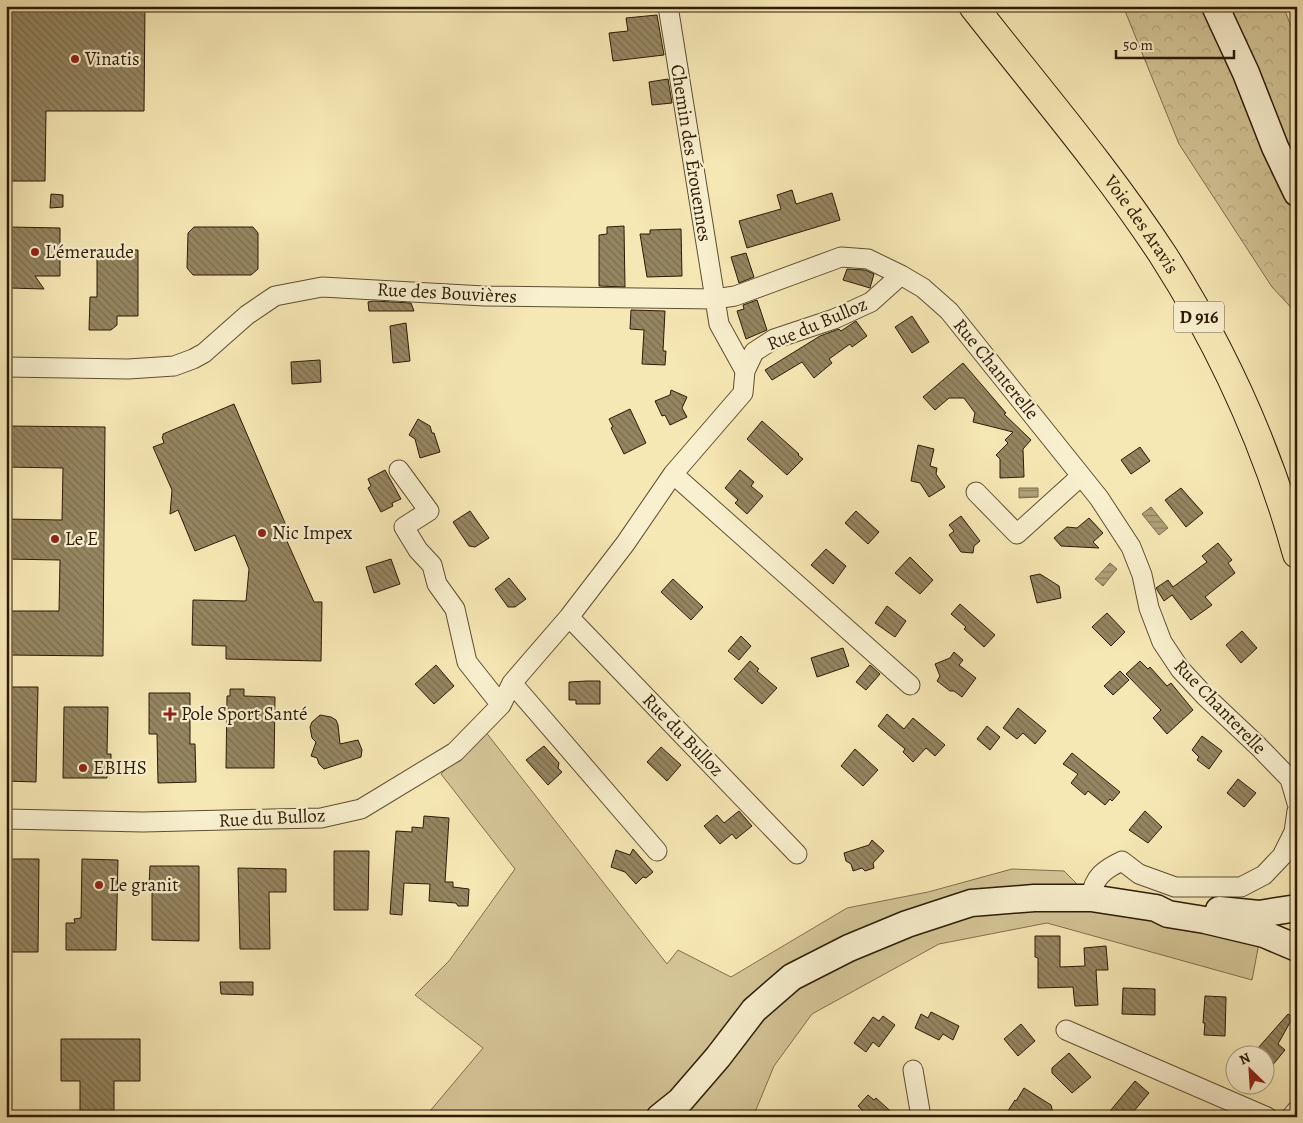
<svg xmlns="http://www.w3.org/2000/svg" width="1303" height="1123" font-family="Alegreya,serif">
  <defs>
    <pattern id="forest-crowns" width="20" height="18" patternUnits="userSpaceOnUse" patternTransform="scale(1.25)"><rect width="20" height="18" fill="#d4c597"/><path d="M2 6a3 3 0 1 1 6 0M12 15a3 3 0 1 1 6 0" fill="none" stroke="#b6a981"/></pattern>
    <pattern id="water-rules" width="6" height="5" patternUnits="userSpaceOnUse" patternTransform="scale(1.25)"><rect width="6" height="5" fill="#b1a279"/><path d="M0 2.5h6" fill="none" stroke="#908361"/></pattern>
    <pattern id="building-back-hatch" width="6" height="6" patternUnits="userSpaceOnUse" patternTransform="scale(1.25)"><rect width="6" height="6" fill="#958661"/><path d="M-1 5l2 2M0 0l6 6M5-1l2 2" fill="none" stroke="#7a6d4e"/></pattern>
  </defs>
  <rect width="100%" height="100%" fill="#f6e8b5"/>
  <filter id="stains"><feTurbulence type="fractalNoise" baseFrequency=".004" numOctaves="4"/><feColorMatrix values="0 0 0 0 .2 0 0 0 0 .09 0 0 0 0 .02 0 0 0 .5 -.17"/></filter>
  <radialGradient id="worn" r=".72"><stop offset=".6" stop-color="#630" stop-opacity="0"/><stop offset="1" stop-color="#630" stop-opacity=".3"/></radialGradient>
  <!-- green -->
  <path fill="#d4c597" stroke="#80704e" d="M485,731L667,964L678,950L731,977L847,908L928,892L1012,869L1064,871L1098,905L1259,943L1252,980L1047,923L939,944L812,1014L774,1066L753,1117H425L483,1048L415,995L449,961L515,869L441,774Z"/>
  <!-- forest -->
  <path fill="url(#forest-crowns)" stroke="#80704e" d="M1123,6H1283L1297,41V314L1272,287L1179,144Z"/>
  <!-- water -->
  <path fill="url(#water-rules)" stroke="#7c6c4b" d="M1038,488V497L1019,498V488Z
    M1151,507L1168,528L1159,535L1142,514Z
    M1110,563L1117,569L1103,586L1095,579Z"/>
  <!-- building -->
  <path fill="url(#building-back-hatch)" stroke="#2c1b05" d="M6,6H145L144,111H46L45,181H6Z
    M657,15L664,55L613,61L609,33L628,31L626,18Z
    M668,79L672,103L652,105L649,82Z
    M792,190L796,204L832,193L840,220L747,248L739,221L781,209L777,195Z
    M51,194L63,195V207L50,208Z
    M624,226L625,287L599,286V235L607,234V227Z
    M10,227L60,228V276H35L44,289L10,288Z
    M194,227H253L258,233V269L251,275H193L187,268L188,233Z
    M681,229L682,276L647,277L640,234H650V230Z
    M97,250H138V316H117V325L111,330H89L90,297H97Z
    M746,253L754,277L739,283L731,257Z
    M847,269L865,270L874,274L870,288L843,280Z
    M757,300L767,330L746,339L737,311L744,309L743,305Z
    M374,301L411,303L414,311H369L368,302Z
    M631,310L665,311L663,351H666L665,365L642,364L644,330L630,329Z
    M912,316L929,342L912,353L895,327Z
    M856,321L867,336L852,347L850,344L829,359L832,363L814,378L802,362L772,380L765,370L820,336L839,329L841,331Z
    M406,323L410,361L393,363L390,326Z
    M320,360L321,382L292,384L291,362Z
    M963,363L1006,413L1004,414L1031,440L1023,449L1024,477L1000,478V459L996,455L1008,443L1005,440L1013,432L973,422L975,413L964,398H949L935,410L923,397Z
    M671,390L687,397L682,408L687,417L670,425L665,415L662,416L655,401L670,395Z
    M234,404L291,537L286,539L314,602H322L321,661L226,659V646L192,645L193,600L246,601L249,569L235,535L195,551L178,510L170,514L172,490L153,447L164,443L162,437L163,436V434Z
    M630,409L646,443L624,454L611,428L613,427L609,419Z
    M418,419L430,426L432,433H434L440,452L420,458L415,439L409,435Z
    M762,421L799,454L798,455L803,459L787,475L747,439Z
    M6,426L105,427L103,656L6,655V611H59L60,560L6,559V519L62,520L63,468L6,467Z
    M918,445L934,449L930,466L937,468L936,474L945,487L929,497L920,483L911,481Z
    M1140,447L1150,461L1131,474L1121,460Z
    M385,470L401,499L392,503L393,506L381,512L368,488L371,486L368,479Z
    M740,470L754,482L751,486L763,496L747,514L735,503L738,500L725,488Z
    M1181,488L1203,513L1186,527L1165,500Z
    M470,511L489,538L475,547L469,546L453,522Z
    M856,511L879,532L868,544L845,523Z
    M961,516L980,541L974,546L973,553L961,552L949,535L954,531L949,525Z
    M1089,518L1103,533L1093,542L1099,548L1061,546L1054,538L1067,527L1077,528Z
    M1218,543L1232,560L1228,563L1235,573L1205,597L1212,605L1191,620L1172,595L1164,601L1156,588L1168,580L1173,587L1207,562L1202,556Z
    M826,549L846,566L833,584L811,565Z
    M910,557L933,580L920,594L895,573Z
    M391,559L400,584L374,593L366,567Z
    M1040,574L1059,586L1061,598L1037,603L1030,576Z
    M509,578L526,599L515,607H508L495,589Z
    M673,579L703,607L691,620L661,592Z
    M960,604L995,635L984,647L964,629L966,627L951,614Z
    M887,606L906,621L895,637L875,623Z
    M1107,613L1125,632L1111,646L1092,627Z
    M1242,631L1257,648L1241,663L1226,645Z
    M741,636L751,646L739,660L728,651Z
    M843,648L849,666L817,677L811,658Z
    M954,652L963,660L959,665L976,678L962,697L954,691H950L937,681L940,676L935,664L950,658Z
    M750,661L759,669L757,671L777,688L762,704L734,679Z
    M1140,661L1148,669L1150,667L1167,686L1171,683L1193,710L1167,734L1153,718L1161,710L1126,674Z
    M436,665L454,686L434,704L415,684Z
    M870,665L880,674L866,690L856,682Z
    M1120,671L1129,680L1113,695L1104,686Z
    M587,681H600V704H576V700H569V682Z
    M6,687H38L36,782L6,781Z
    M230,689H244V696L275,697L274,768H226L227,696H230Z
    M149,693H190V744H195L196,782L158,783L157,734H149Z
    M64,707H108L107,754H111V767H107V778H63Z
    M1018,708L1046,731L1035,744L1023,733L1017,739L1003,728Z
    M887,714L904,729L913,718L945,745L935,756L926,748L913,762L903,752L905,749L878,726Z
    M320,715L331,717L336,720L338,725L340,744L358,740L362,750L361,757L324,769L319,764L317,758L311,756L316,742L312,738L310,727L312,722Z
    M987,726L1000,737L990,750L977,739Z
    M1202,736L1222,751L1209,769L1197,760L1199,757L1192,750Z
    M544,746L559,763L558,768L562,772L548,785L526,760Z
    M661,747L681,765L667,781L647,762Z
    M855,749L878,770L863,786L841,766Z
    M1072,753L1120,792L1112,801L1110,799L1105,805L1088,791L1085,795L1071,783L1078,774L1063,764Z
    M1238,779L1256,793L1244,807L1227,793Z
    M739,811L752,826L736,839L732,834L720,844L704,826L717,815L724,823Z
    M1145,811L1162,827L1148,843L1129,830Z
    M424,816L449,818L445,882H453V887L469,889L468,906H458L456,903L429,901L430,884L404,883L402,915L390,914L396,831L412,832V827L423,828Z
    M872,840L884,851L873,863L874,868L865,871L862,868L853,871L851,864L846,861L844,853L869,845Z
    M633,849L653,872L646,878L643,877L636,884L625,872L611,867L616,850L630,855Z
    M334,851H369L368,910H334Z
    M6,859H39L38,952H6V928H11V883L6,882Z
    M82,859L118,860L116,950H66V923H75L74,919L81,918Z
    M150,866H199V941L152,940V885H149Z
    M238,868L286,869V892H269L270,949H240Z
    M1035,936H1060V967L1085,966L1084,948L1106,946L1108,970H1096L1098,1005L1075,1006L1073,987L1038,988V958L1035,957Z
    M220,982H253V995L221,994Z
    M1123,988L1155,989V1015L1122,1014Z
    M1205,996L1226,997L1225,1036L1204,1035L1205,1023H1203Z
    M931,1012L959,1026L953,1040L943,1034L939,1040L915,1028L921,1014L928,1018Z
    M1288,1014L1293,1017L1278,1044L1285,1050L1266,1073V1056H1251Z
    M883,1016L895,1025L879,1047L873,1042L866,1052L854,1043L873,1017L879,1021Z
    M1021,1024L1035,1041L1018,1056L1004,1039Z
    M61,1039H140V1081H114V1117H80V1081H61Z
    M1069,1053L1091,1077L1072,1093L1052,1073V1068Z
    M1135,1081L1149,1093L1129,1117H1105Z
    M1024,1088L1051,1105L1054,1117H1004L1015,1100L1016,1101Z
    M868,1095L874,1100L876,1098L897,1117H869L858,1106Z"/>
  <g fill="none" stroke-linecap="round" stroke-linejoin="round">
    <!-- street casing -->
    <g stroke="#5e4e31" stroke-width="21">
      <path id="street" d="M668,6L719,324L745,371
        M6,367L128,369L174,366L193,359L204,353L247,315L275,296L322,287L484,296L715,299L735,296L841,257L868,259L901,275L923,288L949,311L1099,498L1131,547L1142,575L1149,608L1162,642L1180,669L1205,696L1258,746L1290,779L1297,803
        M399,470L429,511L404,527L418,550L432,565L437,584L455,609L467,662L501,705
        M673,474L910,685
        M976,492L1017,534L1081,476
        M569,617L797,854
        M512,683L657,851
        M6,819L143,822L271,819L321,818L361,809L455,752L501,705L512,683L569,617L625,544L673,474L743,393L745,371L754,352L774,339L834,319L871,302L901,275
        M1091,898C1093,877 1105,869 1122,861L1139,874L1175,887H1241L1264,875L1282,856L1294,832L1297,811
        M1066,1030L1267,1117
        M913,1070L921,1117
        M1291,1117L1297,1110"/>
    </g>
    <!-- secondary casing -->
    <g stroke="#2c1b05" stroke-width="29">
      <path id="secondary" d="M1215,6L1246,73L1275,147L1297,193
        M1219,910L1259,914L1297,908
        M660,1117L680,1101L718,1057L754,1010L792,977L849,948L907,924L971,903L1034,898H1091L1156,908L1168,914L1205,920L1264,934L1297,948"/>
    </g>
    <!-- highway casing -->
    <g stroke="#2c1b05" stroke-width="30">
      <g id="highway">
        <path id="s1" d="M973,6C1037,88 1106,168 1163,255C1222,347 1268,449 1297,554"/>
      </g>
    </g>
    <!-- street -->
    <use href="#street" stroke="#f9f0cf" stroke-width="19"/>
    <!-- secondary -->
    <use href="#secondary" stroke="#f9f0cf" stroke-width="26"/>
    <!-- highway -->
    <use href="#highway" stroke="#f6e8b5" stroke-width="28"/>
  </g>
  <!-- markers -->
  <g fill="#8f2418" stroke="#f9f0cf" stroke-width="2">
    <circle cx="75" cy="59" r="5"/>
    <circle cx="35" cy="252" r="5"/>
    <circle cx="262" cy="533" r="5"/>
    <circle cx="55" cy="539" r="5"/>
    <path d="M167.5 706.5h5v5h5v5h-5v5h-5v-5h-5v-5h5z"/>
    <circle cx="83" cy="768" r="5"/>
    <circle cx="99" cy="885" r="5"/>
  </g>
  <g text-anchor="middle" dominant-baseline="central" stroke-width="4.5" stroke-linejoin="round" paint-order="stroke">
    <!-- shield labels -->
    <rect fill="#f9f0cf" stroke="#6a5b42" stroke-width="1" x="1174" y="301.5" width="50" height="31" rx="4"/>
    <g font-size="18" font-weight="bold" fill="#2c1b05">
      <text x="1199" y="317">D 916</text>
    </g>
    <!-- poi labels -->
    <g font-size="19" fill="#2c1b05" stroke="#f9f0cf" text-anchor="start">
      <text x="85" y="59">Vinatis</text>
      <text x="45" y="252">L'émeraude</text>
      <text x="272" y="533">Nic Impex</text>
      <text x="65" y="539">Le E</text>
      <text x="181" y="714">Pole Sport Santé</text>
      <text x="93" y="768">EBIHS</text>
      <text x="109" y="885">Le granit</text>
    </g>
    <!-- street labels -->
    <g font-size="19" fill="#2c1b05" stroke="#f9f0cf">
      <text transform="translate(691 153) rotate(81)">Chemin des Érouennes</text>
      <text stroke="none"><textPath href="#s1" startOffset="276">Voie des Aravis</textPath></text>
      <text transform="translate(447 293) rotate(3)">Rue des Bouvières</text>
      <text transform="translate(817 324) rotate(-23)">Rue du Bulloz</text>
      <text transform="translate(996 369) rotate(51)">Rue Chanterelle</text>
      <text transform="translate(1220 707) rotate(46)">Rue Chanterelle</text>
      <text transform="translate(683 735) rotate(46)">Rue du Bulloz</text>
      <text transform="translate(272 818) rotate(-3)">Rue du Bulloz</text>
    </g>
  </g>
  <!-- margin -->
  <rect width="1303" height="1123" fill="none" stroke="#f6e8b5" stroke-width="25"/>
  <rect x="8" y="8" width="1288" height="1108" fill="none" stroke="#2c1b05" stroke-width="2.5"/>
  <rect x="12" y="12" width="1278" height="1098" fill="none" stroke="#2c1b05"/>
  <!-- north arrow -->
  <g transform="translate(1250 1070) rotate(335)"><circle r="24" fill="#f9f0cf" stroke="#a79b7e"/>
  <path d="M0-4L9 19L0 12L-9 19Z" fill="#8f2418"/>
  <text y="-8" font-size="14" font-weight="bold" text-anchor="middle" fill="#2c1b05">N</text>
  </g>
  <!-- scale -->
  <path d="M1116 50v8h118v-8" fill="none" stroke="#2c1b05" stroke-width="2.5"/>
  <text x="1123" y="50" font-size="15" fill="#2c1b05" stroke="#f9f0cf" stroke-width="4" paint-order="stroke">50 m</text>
  <rect width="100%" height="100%" filter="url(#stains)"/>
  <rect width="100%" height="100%" fill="url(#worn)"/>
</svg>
